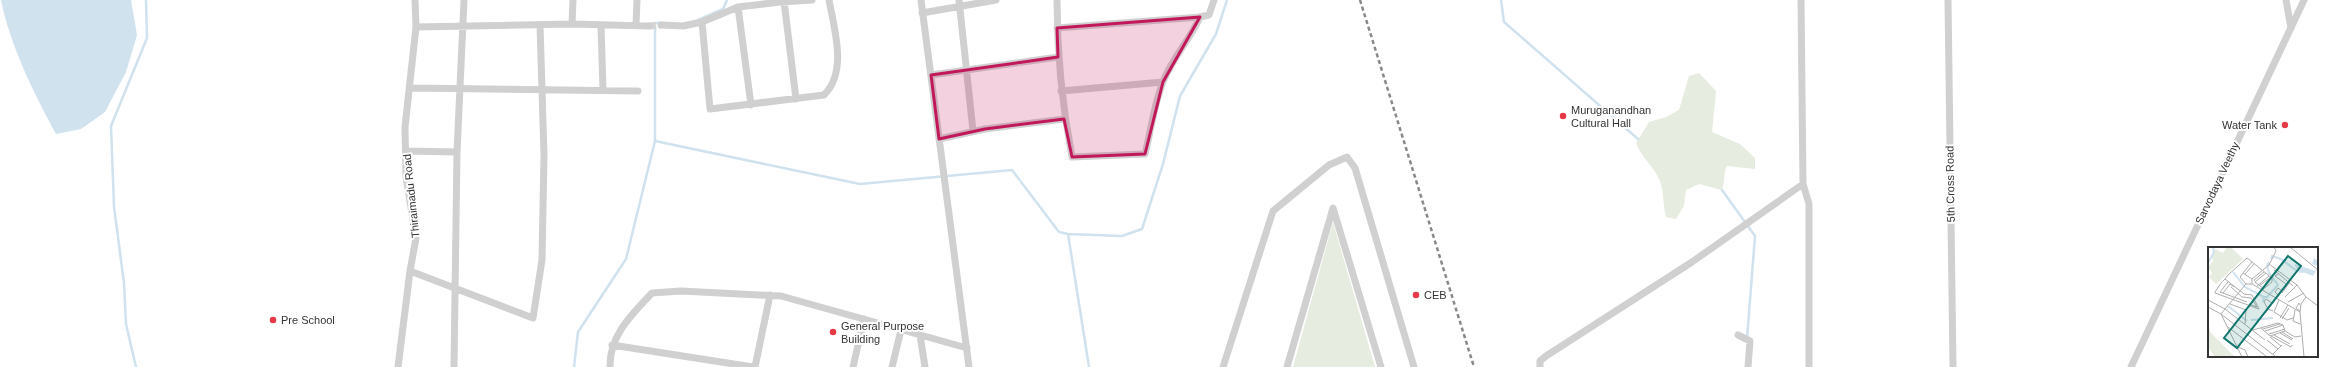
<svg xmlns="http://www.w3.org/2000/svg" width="2328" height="367" font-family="Arial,sans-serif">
  <rect width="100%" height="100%" fill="#fff"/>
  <!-- green -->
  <path fill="#e6ecdf" d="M1699,73L1716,91L1712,132L1740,144L1755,158V169L1727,166C1723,174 1725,182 1722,190L1699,184L1686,190L1684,206L1676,219L1666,217C1662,202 1665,189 1657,175C1650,163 1641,156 1636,143L1649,122L1666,117L1679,110L1689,76Z
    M1333,222L1375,367H1293Z"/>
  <!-- water -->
  <path fill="#cfe2ee" d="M1,0H131L137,35L126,72L105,112L81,129L56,134C34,94 10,45 1,0Z"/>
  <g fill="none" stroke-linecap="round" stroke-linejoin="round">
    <!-- stream -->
    <path stroke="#cfe2ee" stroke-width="2.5" d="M1501,0L1504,22L1638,139
      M698,20L723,9L727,0
      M655,141V23H661
      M1722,190L1755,236L1747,339
      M136,367L126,324L124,283L114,207L111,126L147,38L146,0
      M574,367L578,332L626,259L655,141L860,184L1012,170L1059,232L1068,234
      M1089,367L1068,234L1122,236L1142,229L1163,164L1180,96L1216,34L1227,0"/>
    <!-- street-tunnel -->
    <path stroke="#d6d6d6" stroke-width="7" stroke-dasharray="7 3.5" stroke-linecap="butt" d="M649,26L661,25"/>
    <!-- street -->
    <path stroke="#d0d0d0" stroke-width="7" d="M921,0L969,367
      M959,0L973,131
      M1057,0C1057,53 1062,105 1072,157L1145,154C1151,131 1154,104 1163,82C1172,58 1190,40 1200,17
      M1801,0L1803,184L1809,204V367
      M1948,0L1953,367
      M2286,0L2291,28
      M784,1L796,99
      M738,7L751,105
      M922,13L996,0
      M702,22L710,109L824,95C848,72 834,28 829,0
      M572,24L573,0
      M601,25L603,90
      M636,25L637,0
      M661,25L683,26L702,22L738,7L780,2L812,0
      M416,27L572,24L649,26
      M1057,28L1200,17L1209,15L1214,0
      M931,75L1058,57
      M410,88L638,91
      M1061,91L1163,82
      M939,139L985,129L1064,119
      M406,151L457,152
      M410,271L533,318L542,260L544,155L540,25
      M920,335L925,367
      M1738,335L1750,341L1748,367
      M612,345L753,367
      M398,367L410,271L416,238L406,177L405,127L416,27L415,0
      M454,367L457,152L464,0
      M610,367C609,336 632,314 652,293L681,291L781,296L967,348
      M755,367L770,295
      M853,367L864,319
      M892,367L901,330
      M1223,367L1273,211L1329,165L1347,157L1355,168L1414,367
      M1287,367L1333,208L1381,367
      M1540,367V361L1546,356L1692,262L1803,184
      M2131,367L2304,0"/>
    <!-- rail -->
    <path stroke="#888" stroke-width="2.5" stroke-dasharray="4 3" stroke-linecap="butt" d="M1360,0L1474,367"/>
  </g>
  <!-- marked area -->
  <path fill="#c2185b" fill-opacity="0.2" stroke="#c2185b" stroke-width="3" stroke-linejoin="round" d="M1200,17L1163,82L1145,154L1072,157L1064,119L985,129L939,139L931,75L1058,57L1057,28Z"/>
  <!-- markers -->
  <g fill="#e63946" stroke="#fff" stroke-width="1.5">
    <circle cx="1563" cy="116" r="4"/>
    <circle cx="2285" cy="125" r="4"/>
    <circle cx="1416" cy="295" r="4"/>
    <circle cx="273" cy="320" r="4"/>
    <circle cx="833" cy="332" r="4"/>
  </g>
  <g text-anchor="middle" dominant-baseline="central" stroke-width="4" stroke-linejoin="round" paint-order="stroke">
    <!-- poi labels -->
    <g font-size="11" fill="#333" stroke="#fff" text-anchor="start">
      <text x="1571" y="110">Muruganandhan<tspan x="1571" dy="13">Cultural Hall</tspan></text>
      <text x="2277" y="125" text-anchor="end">Water Tank</text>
      <text x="1424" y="295">CEB</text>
      <text x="281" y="320">Pre School</text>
      <text x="841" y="326">General Purpose<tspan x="841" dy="13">Building</tspan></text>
    </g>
    <!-- street labels -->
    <g font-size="11" fill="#333" stroke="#fff">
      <text transform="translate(2217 183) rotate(-65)">Sarvodaya Veethy</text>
      <text transform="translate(1950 184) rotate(-91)">5th Cross Road</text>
      <text transform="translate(411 196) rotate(-96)">Thiraimadu Road</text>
    </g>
  </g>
  <!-- overview -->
  <g transform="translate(2208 247)">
    <rect width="110" height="110" fill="#fff"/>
    <path d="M19,0H23L35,12L8,37L1,30L4,26L0,20L5,14L4,10L7,2L15,6ZM0,74L2,85L27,110H7L0,100Z" fill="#e6ecdf"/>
    <path d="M106,11L110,14V20L105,29L90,23L87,19V17L107,24L110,19L104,17Z" fill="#cfe2ee"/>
    <path fill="none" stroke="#cfe2ee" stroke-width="2" d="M63,12L64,9L73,12L89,24L96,25M0,16L6,5L5,0M25,25L37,40L56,50L55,55M56,50H59L70,38L61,26L59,18L61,15M20,59L39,74M43,73L65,71"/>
    <path fill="none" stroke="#adadad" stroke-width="1" d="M82,0L110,23M61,17L89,38L98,50L93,57L92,65L96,110M66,23L85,39M35,26L44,15M37,27L46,17M70,27L67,29L78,37M17,32L36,47L44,48L51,62L7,46V45L13,36L17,32L20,28L39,11L64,31V35L54,43M44,32L35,26L32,30L38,37H44V32L61,18L68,4L66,0M47,34L46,33L56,25M20,35L12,45L39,55M38,37L17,62L57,93M44,37L92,65M49,39L61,29M51,39L63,30M23,40L34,50M56,42L47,35L58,26M15,46L22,37L26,40M74,46L82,35M70,48L67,45L70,41L73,43M34,50L43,51L49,60L41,57M77,50L89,38M98,50L110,59M0,53L17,62L13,67L68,110M71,53L66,65L79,73L85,71M80,55L96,46M64,56L58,52L56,55L60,62L65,64M22,57L38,63L37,77M0,60L13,67L34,110M87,63L85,74L92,77M92,64L88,61L91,56L92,58M72,71L80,58M74,72L81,61M20,80L59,110M53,81L62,89L77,84M55,82L72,77M45,83L70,76L75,78L77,84L87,90L93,89M57,84L75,78M74,85L85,92M72,86L84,93M61,87L77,82M66,88L82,97M63,89L83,100L84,98M62,90L73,99M59,93L70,102M30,100L37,103L40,110M65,107L74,98"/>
    <path fill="#0f766e" fill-opacity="0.15" stroke="#0f766e" stroke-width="2" d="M80,9L93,19L29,101L16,91Z"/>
    <rect width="110" height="110" fill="none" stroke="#333" stroke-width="2"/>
  </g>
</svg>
